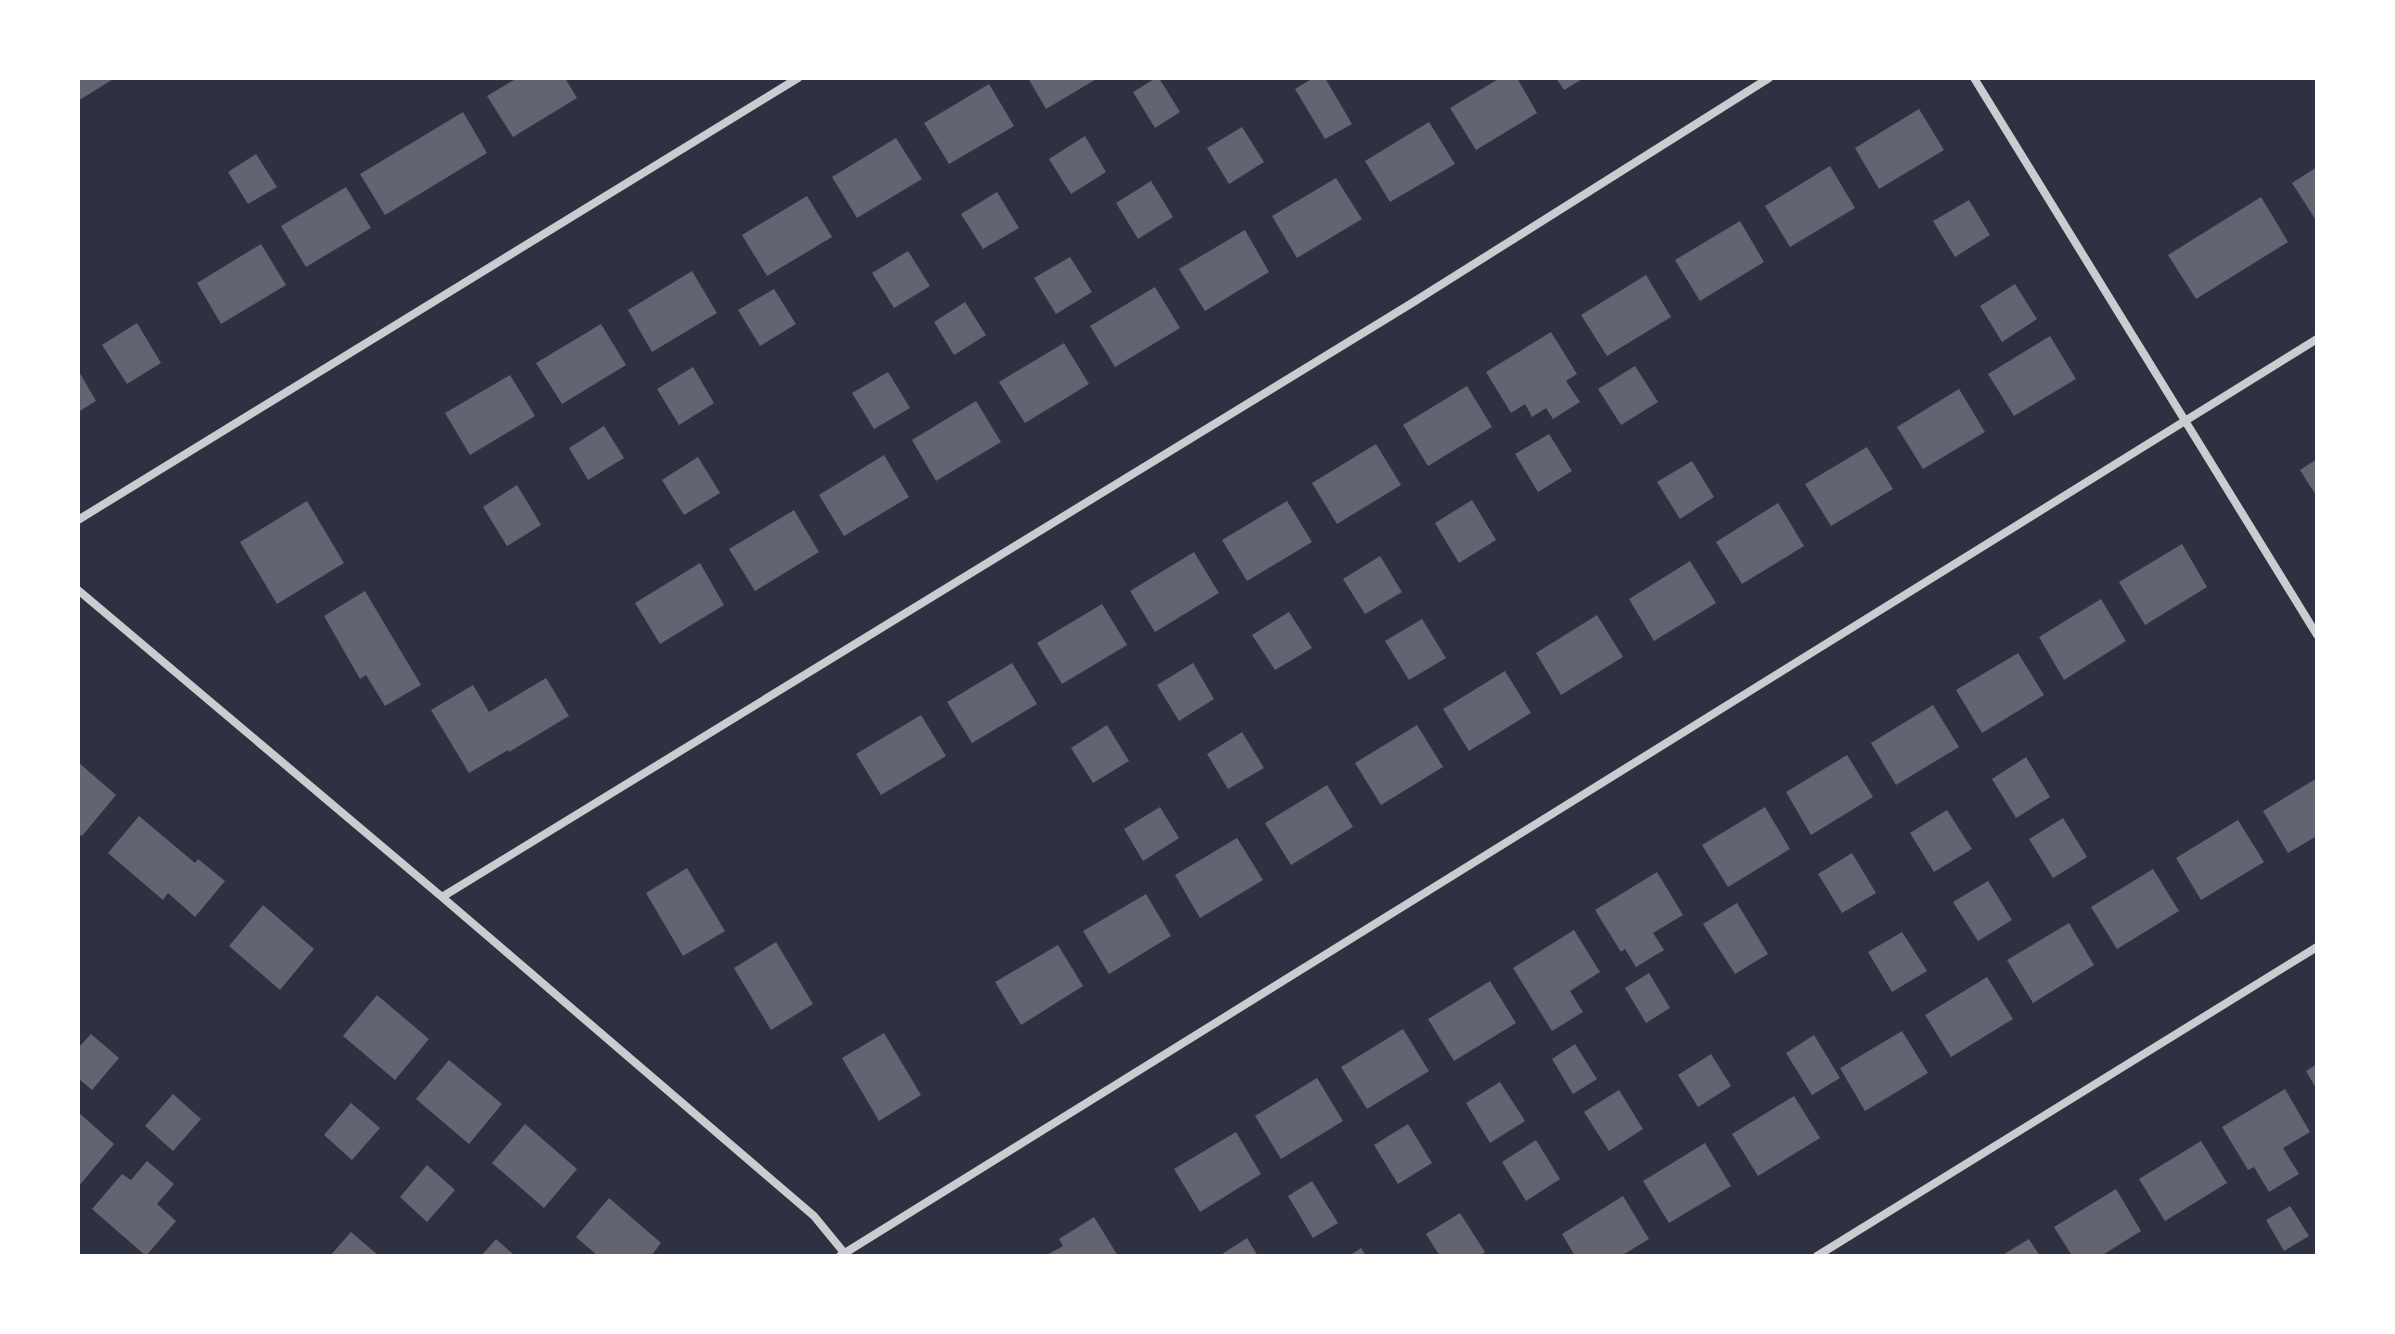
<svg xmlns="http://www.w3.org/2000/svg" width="2395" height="1334" font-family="'Exo 2',sans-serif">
  <rect width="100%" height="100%" fill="#2d3142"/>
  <!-- building -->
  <path fill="#626471" d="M78,78H115L78,101Z
    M517,78H565L577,98L513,137L487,96Z
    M1028,78H1098L1046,109Z
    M1156,78H1159L1180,112L1155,128L1133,92Z
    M1313,78H1325L1352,124L1325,139L1295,89Z
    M1500,78H1517L1537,113L1476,150L1450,108Z
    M1556,78H1584L1564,90Z
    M989,84L1014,126L949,164L924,123Z
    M1919,109L1944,150L1879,189L1855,148Z
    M463,112L487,153L385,215L360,174Z
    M1429,122L1455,164L1390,202L1365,161Z
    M1242,127L1264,162L1229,184L1207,148Z
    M1085,136L1106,172L1071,194L1049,159Z
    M896,138L922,179L857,218L832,177Z
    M256,154L277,187L248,204L228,172Z
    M1830,166L1855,208L1790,247L1765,206Z
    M2317,167V222L2292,183Z
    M1336,178L1362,219L1297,258L1272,216Z
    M1151,181L1173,217L1138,239L1116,203Z
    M346,187L371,228L306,267L281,226Z
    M997,192L1019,228L983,249L961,214Z
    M807,196L832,237L767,276L742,235Z
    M2261,197L2288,242L2196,299L2168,255Z
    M1969,200L1990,235L1955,257L1933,221Z
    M1740,221L1764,262L1700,301L1675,260Z
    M1245,230L1269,272L1205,311L1179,269Z
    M261,244L286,285L221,324L197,283Z
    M908,251L930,286L894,308L872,273Z
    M1070,257L1092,292L1056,314L1034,278Z
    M692,271L717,313L652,352L628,310Z
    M1646,275L1671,317L1607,356L1581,315Z
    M2015,284L2037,319L2002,342L1980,306Z
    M1155,287L1180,328L1115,367L1090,326Z
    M774,289L796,324L760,346L738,310Z
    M965,302L986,335L954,355L934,322Z
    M137,323L161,363L127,384L102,345Z
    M601,324L626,365L562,404L536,363Z
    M1551,332L1577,374L1566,381L1580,402L1553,419L1546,408L1532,417L1525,404L1511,413L1486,372Z
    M2050,336L2076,379L2014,416L1988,374Z
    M1064,343L1089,384L1025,423L999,382Z
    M1635,366L1658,402L1621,425L1598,389Z
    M693,367L714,403L679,425L657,389Z
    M78,370L96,401L78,412Z
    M888,372L910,408L874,429L852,393Z
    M510,375L535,416L470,455L445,413Z
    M1467,386L1492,427L1428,466L1403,425Z
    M1959,389L1985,432L1923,469L1897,427Z
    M976,401L1001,442L936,481L912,440Z
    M604,426L624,458L588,480L569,448Z
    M1549,434L1572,471L1538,492L1515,454Z
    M1376,444L1401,485L1337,524L1312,483Z
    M1867,447L1893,489L1831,526L1805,484Z
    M884,455L909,497L844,536L819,495Z
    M698,457L720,493L684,515L662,480Z
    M2317,459V497L2300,470Z
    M1692,461L1714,497L1680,519L1657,482Z
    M517,485L541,525L507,546L483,507Z
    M1472,500L1496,540L1459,563L1435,523Z
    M307,501L344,563L277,604L240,542Z
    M1287,501L1312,542L1247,581L1222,540Z
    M1778,503L1804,546L1742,584L1716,542Z
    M794,510L819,552L755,591L729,549Z
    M2182,544L2207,587L2145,625L2119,582Z
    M1194,552L1219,593L1155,632L1130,591Z
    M1380,556L1402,592L1365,614L1343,579Z
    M1690,561L1716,603L1654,641L1629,599Z
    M700,563L724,605L660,644L635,603Z
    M365,591L421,685L385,706L366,675L360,679L324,616Z
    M2101,599L2126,641L2064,680L2039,637Z
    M1102,604L1127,645L1062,684L1037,643Z
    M1289,612L1312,648L1275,670L1252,635Z
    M1597,615L1623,657L1561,695L1536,653Z
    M1422,619L1446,658L1409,680L1385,641Z
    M2018,653L2044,695L1982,733L1956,690Z
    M1012,663L1037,704L972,743L947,702Z
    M1193,663L1214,699L1179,721L1157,685Z
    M1505,671L1531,713L1469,751L1443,709Z
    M546,678L569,716L509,752L508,750L469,773L431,710L473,685L489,712Z
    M1933,705L1959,747L1896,785L1871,743Z
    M921,715L946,756L881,795L856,754Z
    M1107,725L1129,761L1093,783L1071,748Z
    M1417,725L1443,767L1381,805L1355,763Z
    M1242,732L1264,768L1228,789L1207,754Z
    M1847,755L1873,797L1811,835L1786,792Z
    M2026,757L2050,797L2016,818L1992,779Z
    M78,762L116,795L82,836L78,833Z
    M2317,778V836L2288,853L2263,811Z
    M1327,785L1353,827L1291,865L1265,823Z
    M1160,807L1179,838L1143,861L1124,829Z
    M1765,807L1790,849L1728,887L1702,845Z
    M1947,810L1972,849L1934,872L1910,833Z
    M139,816L195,863L198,859L225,881L195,917L168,893L163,900L108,853Z
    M2063,818L2087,857L2053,878L2029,839Z
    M2238,820L2264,862L2201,900L2176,858Z
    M1237,838L1263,880L1200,918L1175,875Z
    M1852,853L1876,893L1842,913L1818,874Z
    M687,868L725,931L683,956L646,893Z
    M2153,869L2179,911L2117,949L2091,907Z
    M1657,872L1683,915L1653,933L1664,950L1636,967L1625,949L1621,952L1595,910Z
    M1988,881L2012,920L1978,941L1953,902Z
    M1146,894L1171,936L1109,974L1083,931Z
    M1737,903L1768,954L1735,974L1703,924Z
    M263,905L314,949L280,990L229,946Z
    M2069,923L2094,965L2033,1003L2007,960Z
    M1574,930L1600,972L1570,991L1583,1012L1552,1031L1513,968Z
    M1902,932L1927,971L1892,992L1868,952Z
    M776,942L813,1004L771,1030L734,968Z
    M1058,945L1083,986L1021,1025L995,982Z
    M1649,973L1670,1008L1646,1023L1625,988Z
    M1987,977L2013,1019L1951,1057L1925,1015Z
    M1490,981L1516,1023L1454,1061L1428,1019Z
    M377,995L429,1039L395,1080L343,1036Z
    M1403,1029L1429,1071L1367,1109L1341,1067Z
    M1902,1031L1928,1073L1865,1111L1840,1068Z
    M884,1033L921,1095L879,1121L842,1058Z
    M91,1034L119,1058L92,1090L78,1078V1048Z
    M1814,1035L1840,1078L1812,1095L1786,1053Z
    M1575,1044L1597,1079L1573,1094L1552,1059Z
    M1711,1054L1731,1086L1698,1107L1678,1075Z
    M449,1060L502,1104L469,1144L416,1099Z
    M2317,1064V1090L2306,1071Z
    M1317,1078L1343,1121L1281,1159L1255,1116Z
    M1500,1082L1525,1121L1490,1143L1466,1103Z
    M2285,1089L2310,1132L2283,1148L2299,1174L2269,1192L2254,1167L2248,1170L2222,1127Z
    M1619,1090L1643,1129L1609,1151L1584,1112Z
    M173,1094L201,1119L173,1151L145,1126Z
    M1794,1096L1820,1138L1758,1176L1732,1134Z
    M351,1103L380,1128L352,1160L324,1135Z
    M78,1112L114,1144L78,1187Z
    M525,1124L577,1169L544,1208L492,1163Z
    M1408,1124L1432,1163L1398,1184L1374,1145Z
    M1236,1132L1261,1174L1200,1212L1174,1169Z
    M1536,1140L1560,1179L1526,1201L1502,1162Z
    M2201,1141L2227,1183L2165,1221L2139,1179Z
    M1705,1143L1731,1186L1669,1223L1643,1181Z
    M147,1161L174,1184L157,1204L176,1221L146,1256L92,1209L122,1174L131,1180Z
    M427,1165L455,1190L427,1222L400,1197Z
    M1312,1181L1338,1223L1313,1238L1288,1196Z
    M2116,1189L2141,1231L2101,1256H2072L2054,1227Z
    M1623,1196L1649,1239L1621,1256H1575L1562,1234Z
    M609,1198L661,1243L651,1256H598L576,1237Z
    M2290,1206L2309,1236L2284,1251L2266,1220Z
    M1460,1213L1485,1252L1479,1256H1440L1426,1234Z
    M1094,1217L1118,1256H1045L1063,1246L1059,1239Z
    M351,1232L379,1256H330Z
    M1247,1238L1258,1256H1219Z
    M496,1239L515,1256H481Z
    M2029,1239L2040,1256H2001Z
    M1361,1248L1366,1256H1349Z"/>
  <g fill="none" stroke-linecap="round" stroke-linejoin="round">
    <!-- minor -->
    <path stroke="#caccd0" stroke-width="8" d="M1974,78L2317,635
      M78,520L798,78
      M78,590L442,897L814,1216L846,1255
      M442,897L1412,303L1769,78
      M840,1256L2317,339
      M1817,1256L2317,947"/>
  </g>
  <!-- border -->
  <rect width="2395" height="1334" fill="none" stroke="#ffffff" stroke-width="160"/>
</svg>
